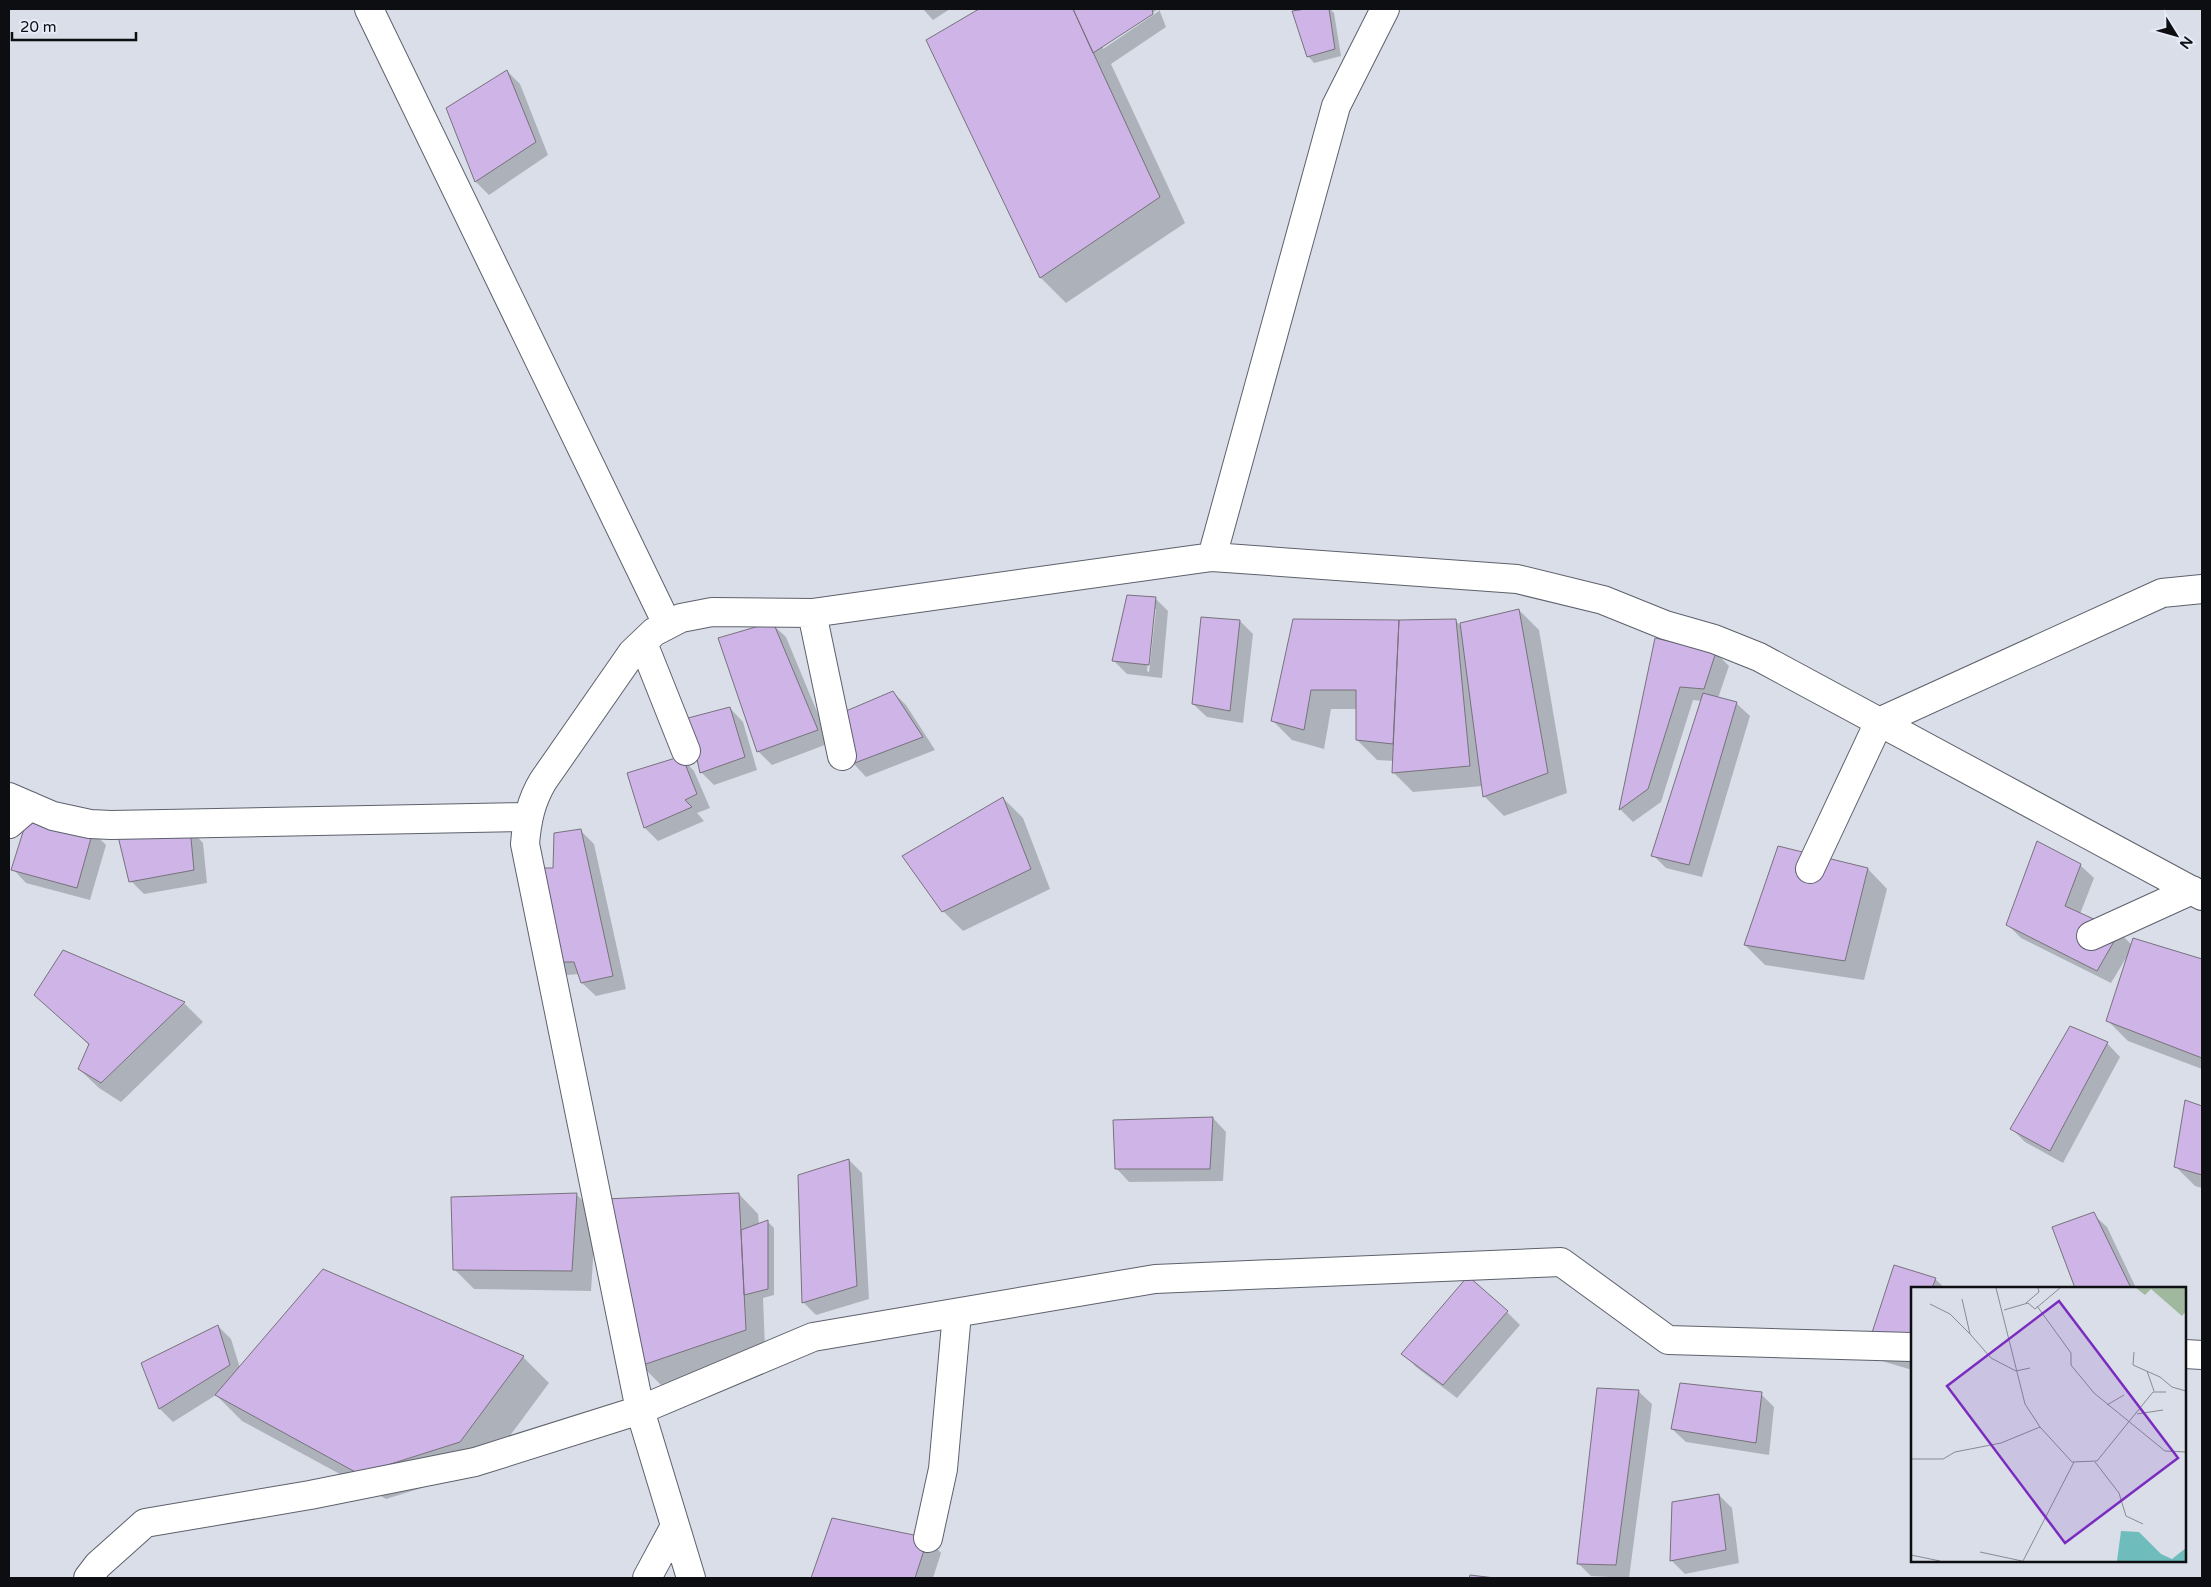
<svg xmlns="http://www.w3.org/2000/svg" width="2211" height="1587" font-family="'Varela Round',sans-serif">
  <rect width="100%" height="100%" fill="#d9dee9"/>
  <!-- shadow -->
  <path fill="#0003" fill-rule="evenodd" d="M923,9H950L933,20Z
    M982,9H1159L1166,27L1111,64L1185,223L1066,303L1041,278L928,40ZM1158,9L1159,11L1103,49V46Z
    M1314,9H1330L1334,13L1341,56L1314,63L1308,56L1294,12Z
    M507,71L520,84L548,155L489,195L476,182Z
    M1155,598L1168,611L1162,678L1127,674L1114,661ZM1153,609H1156L1149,672L1147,671Z
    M1519,610L1539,630L1567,793L1504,816L1484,796L1483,786L1413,792L1393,772L1394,761L1377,760L1357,740V709H1331L1324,749L1292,740L1272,720L1294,621H1456L1462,627Z
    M1202,619L1240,621L1253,634L1243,723L1207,717L1193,704Z
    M772,624L786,637L830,743L772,765L758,751Z
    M1656,639L1716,653L1729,666L1718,698L1736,703L1750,716L1702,877L1666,868L1653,855L1702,701L1693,700L1661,802L1633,822L1620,809Z
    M893,692L906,705L935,750L866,777L853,763Z
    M730,708L743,722L757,770L714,785L701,772Z
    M681,757L694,771L710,808L697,813L704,821L658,841L645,828L628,774Z
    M1003,798L1023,818L1050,889L963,931L943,911Z
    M190,829L203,843L207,883L144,894L131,881Z
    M580,830L594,844L626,989L596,996L582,983L580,974L567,975L554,961V869Z
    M93,832L106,845L90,900L26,883L13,869Z
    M2080,865L2094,878L2080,914L2119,932L2132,945L2133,939L2202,960V1069L2128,1041L2108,1021L2129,953L2111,983L2021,938L2008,925Z
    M1868,869L1887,889L1864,980L1765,965L1745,945Z
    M36,995L184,1003L203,1022L121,1102L99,1088L79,1069L89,1045Z
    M2107,1043L2120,1057L2063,1163L2025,1142L2012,1129Z
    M2186,1102L2202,1107V1188L2195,1186L2176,1167Z
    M1213,1118L1226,1132L1223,1181L1129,1182L1116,1168Z
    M849,1160L862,1173L869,1299L816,1315L803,1302Z
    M576,1194L596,1214L591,1291L474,1289L454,1269Z
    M739,1194L758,1214L759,1225L768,1222L774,1228V1295L763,1298L765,1349L661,1385L641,1365Z
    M2093,1214L2107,1227L2136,1288H2077L2054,1227Z
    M1895,1266L1935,1279L1945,1288H1912V1370L1882,1361L1869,1347Z
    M323,1270L523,1357L549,1383L486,1468L386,1499L242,1421L216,1395L173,1422L160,1409L142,1364L218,1326L231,1339L240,1368Z
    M1507,1312L1520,1325L1457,1398L1416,1367L1403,1353Z
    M1638,1391L1652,1404L1629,1578L1591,1576L1578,1563Z
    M1761,1394L1774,1407L1769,1455L1686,1442L1672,1429Z
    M1719,1495L1732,1508L1739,1563L1685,1574L1672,1561Z
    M833,1520L928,1539L941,1553L933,1578H813Z"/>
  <!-- building -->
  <path fill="#cfb4e8" stroke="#77727c" d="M979,9H1073L1160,197L1040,278L926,40Z
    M1073,9H1152L1153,14L1093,53Z
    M1306,9H1329L1335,49L1307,57L1292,11Z
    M507,70L536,142L475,182L446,108Z
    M1127,595L1156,597L1149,665L1112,661Z
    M1519,609L1548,773L1483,797L1460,623Z
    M1201,617L1240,620L1230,711L1192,704Z
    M1293,619L1399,620L1393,744L1356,740V690H1311L1304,730L1271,721Z
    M1456,619L1470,766L1392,773L1399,620Z
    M773,622L818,730L757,752L718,638Z
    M1655,638L1716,652L1704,689L1680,687L1648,789L1619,810Z
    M893,691L923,737L852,764L839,714Z
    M1703,693L1737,702L1689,865L1651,856Z
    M730,707L745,757L700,773L688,718Z
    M682,756L697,794L685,800L692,807L644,828L627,773Z
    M1003,797L1031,869L942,912L902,856Z
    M29,813L93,831L77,888L11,870Z
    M190,828L194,870L129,882L117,832Z
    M581,829L613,976L581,983L574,962H553L533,868H553L554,833Z
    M2037,841L2081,864L2065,906L2120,931L2097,971L2006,925Z
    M1778,846L1868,868L1845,961L1744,945Z
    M2133,938L2202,959V1058L2106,1021Z
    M63,950L185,1002L101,1083L78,1069L89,1044L34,995Z
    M2070,1026L2108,1042L2050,1151L2010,1129Z
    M2185,1100L2202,1106V1175L2174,1167Z
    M1213,1117L1210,1169H1115L1113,1120Z
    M849,1159L857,1286L802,1303L798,1175Z
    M577,1193L572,1271L453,1270L451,1197Z
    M739,1193L746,1330L640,1366L605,1199Z
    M2094,1212L2131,1288H2075L2052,1227Z
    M768,1220V1289L744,1295L741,1230Z
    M1894,1265L1936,1278L1932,1288H1912V1352L1909,1361L1867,1348Z
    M323,1269L524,1356L460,1442L359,1474L215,1395Z
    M1468,1276L1508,1311L1443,1385L1401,1354Z
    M218,1325L230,1365L159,1409L141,1363Z
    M1680,1383L1762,1392L1756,1443L1671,1429Z
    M1597,1388L1639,1390L1616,1565L1577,1564Z
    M1719,1494L1726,1550L1670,1561L1672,1502Z
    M832,1518L928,1538L915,1578H811Z
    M1470,1575L1495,1578H1469Z"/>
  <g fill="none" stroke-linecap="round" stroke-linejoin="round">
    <!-- minor casing -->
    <g stroke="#5d616b" stroke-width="30">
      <path id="minor" d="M369,9L667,624
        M1212,557L1336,106L1385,9
        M812,613L842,756
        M643,643L686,751
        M9,797L53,816L90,824L111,825L527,817
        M9,824L30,806
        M1810,869L1879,722L2162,593L2202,589
        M2091,936L2192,890
        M2185,1354L2202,1355
        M928,1538L943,1469L957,1313
        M88,1578L98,1565L145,1523L310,1495L475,1462L640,1410L813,1337L1155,1279L1561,1262L1668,1340L1912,1347
        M647,1578L675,1526
        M691,1578L640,1410L525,844C527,820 531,801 543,781L632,653L654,632L681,618L712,612L812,613L1212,557L1517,579L1603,600L1665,625L1714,639L1759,657L2202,896"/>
    </g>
    <!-- minor -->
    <use href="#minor" stroke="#fff" stroke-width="28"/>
  </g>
  <!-- overview -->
  <g transform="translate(1911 1287)">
    <rect width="275" height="275" fill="#d9dee9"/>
    <path d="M225,1H275V24L271,29L240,2L234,8Z" fill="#a0b99e"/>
    <path d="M210,244L228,245L250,267L261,272L275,261V274H206Z" fill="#6fbcbc"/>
    <path fill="none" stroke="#878b93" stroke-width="1" d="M85,1L114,117L129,140L161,175L186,174L242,105H255M51,12L59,47L80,71L105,84L119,81M115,16L128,5L127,1M19,17L39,27L59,47M126,19L160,66V78L183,106L254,164L275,165M93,23L117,16L124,22L149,1M223,65L222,78L249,90L261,100L275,104M236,84L243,104M196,118L213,108M226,127L252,123M0,172H32L44,165L90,156L129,140M184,175L208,206L215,229L232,237M69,265L111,274M0,268L29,274M112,274L163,175"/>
    <path fill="#7b2cbf" fill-opacity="0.15" stroke="#7b2cbf" stroke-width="2.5" d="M148,14L267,171L154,256L36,99Z"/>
    <rect width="275" height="275" fill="none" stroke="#0d0e12" stroke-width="2.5"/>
  </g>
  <!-- border -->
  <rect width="2211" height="1587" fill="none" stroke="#0d0e12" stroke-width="20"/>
  <!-- north arrow -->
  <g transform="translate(2176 35) rotate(127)" stroke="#e6ebf7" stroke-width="4" paint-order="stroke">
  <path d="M0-4L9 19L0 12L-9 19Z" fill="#0d0e12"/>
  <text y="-8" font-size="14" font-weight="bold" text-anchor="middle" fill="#0d0e12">N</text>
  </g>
  <!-- scale -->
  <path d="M12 32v8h124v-8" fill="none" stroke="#0d0e12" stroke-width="2.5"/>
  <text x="20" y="32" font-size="15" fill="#0d0e12" stroke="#e6ebf7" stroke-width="4" paint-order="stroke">20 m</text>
</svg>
